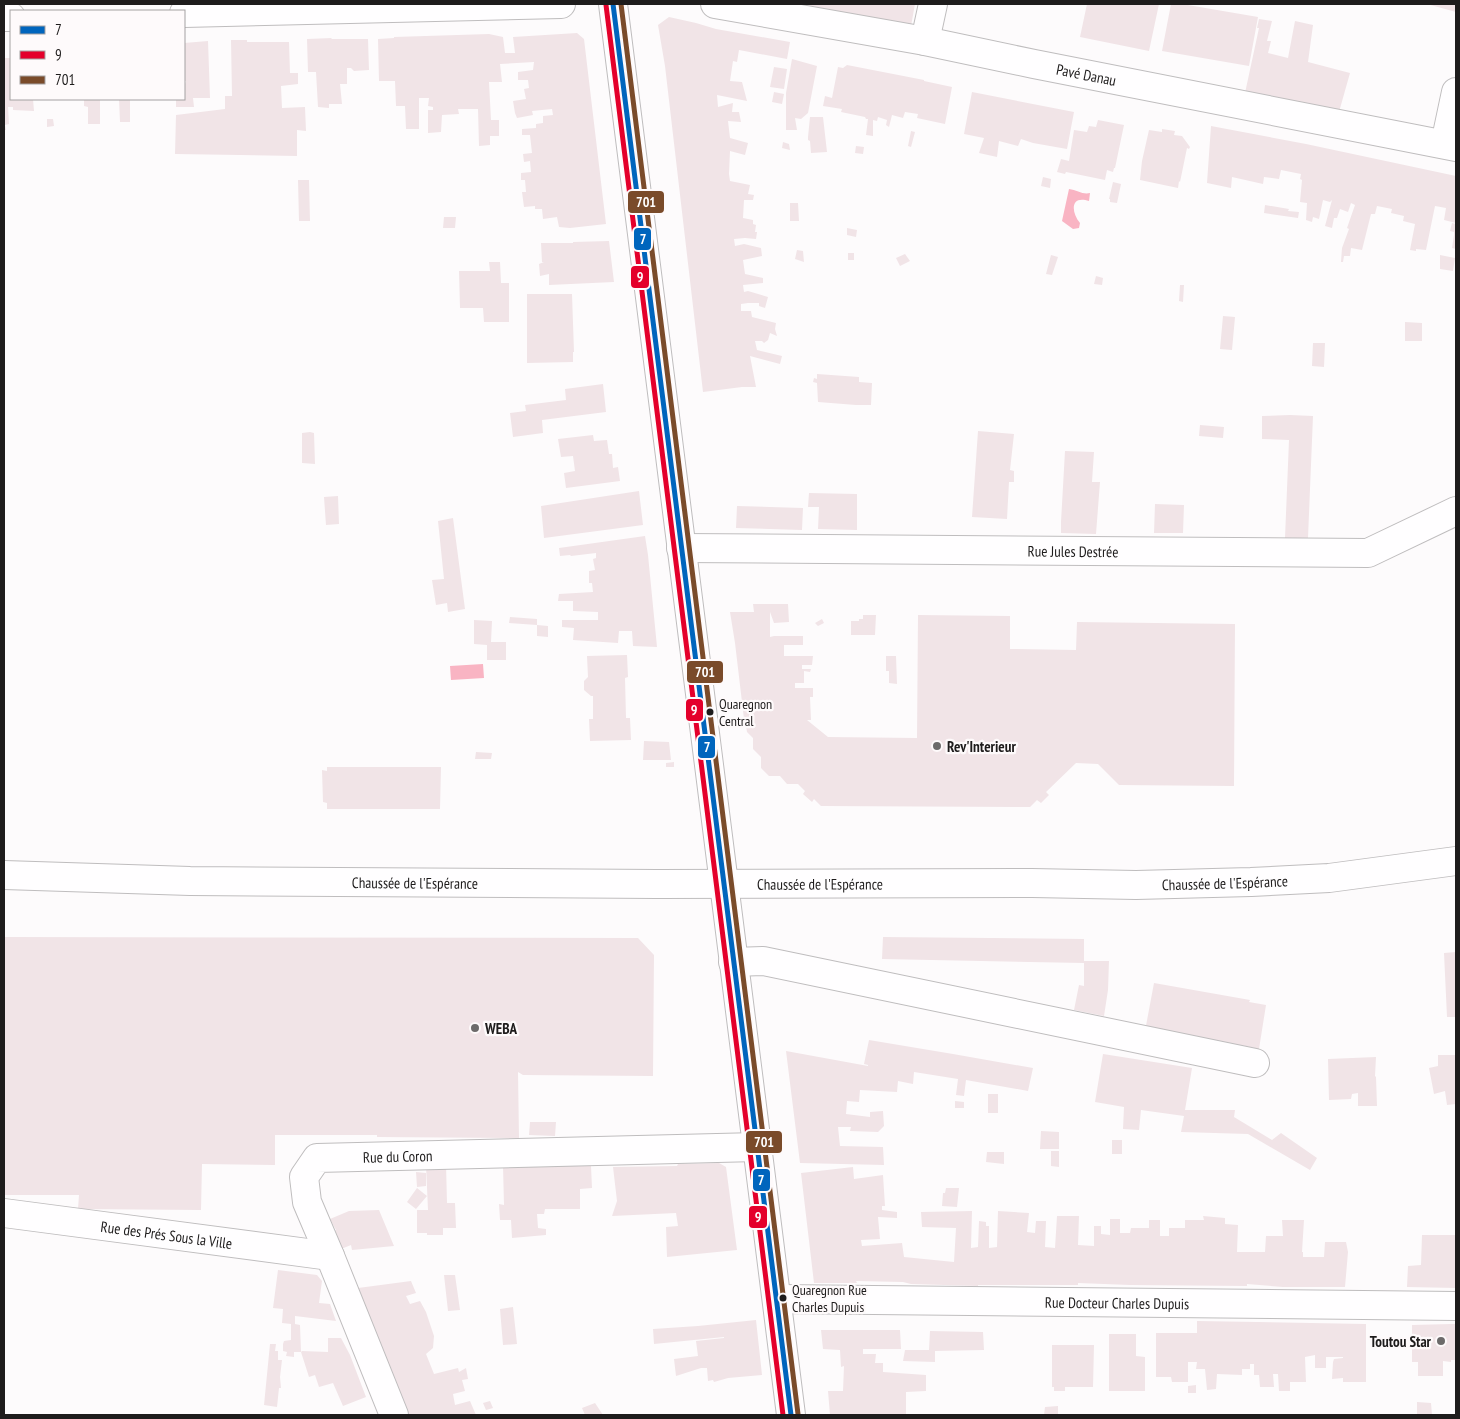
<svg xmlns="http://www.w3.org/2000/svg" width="1460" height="1419" font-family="'PT Sans Narrow',sans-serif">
  <rect width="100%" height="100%" fill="#fdfbfc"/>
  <!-- water -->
  <path fill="#f9b4c3" d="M1069,189C1077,190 1083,195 1090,193L1089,201C1070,195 1071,212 1080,223L1079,228L1073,229L1062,221Z
    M483,664L484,678L451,680L450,666Z"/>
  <!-- building -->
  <path fill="#f1e4e7" d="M801,4H915L911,26Z
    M1087,4H1159L1149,51L1080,37Z
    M1171,4H1182L1258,17L1249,66L1162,51Z
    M1427,4H1456V12Z
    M669,17L696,23L716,29L790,42L787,59L739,50L737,62L733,61L730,81L742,82L747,101L717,95L718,107L733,103L732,112H739L741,122L728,121L730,138L748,143L745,155L730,151L729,174L730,181L750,185L748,194L754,195L753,200H744L743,218L753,220V224L756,225L755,232H757L756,239L745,238L734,239L735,246L744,244L761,248L762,256L743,260L745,274L763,278V283L743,285L744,292L748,291L768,297L765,308L759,306V303H748L741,304V311H751L752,317L776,323L775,329L777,336L770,333L768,340L764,343L762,341H755L757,350L782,356L780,364L750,356L756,387H742L703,392L665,66L658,25Z
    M1259,19L1272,21L1267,41H1271L1268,53L1288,58L1295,21L1313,25L1308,62L1350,73L1339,112L1245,93L1259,28H1257Z
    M577,33L584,39L606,224L570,228L559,227L557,217L543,219L542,209H535V206L524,207L522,192H526L525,180H521V173L531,172L530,161L524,162L523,154L532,153L530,135H522V129L536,128V124L543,123V116L553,115L552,109L532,111L533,115L517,118L515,113L513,101L526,99L524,89L529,88L528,80H518V72L533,70L534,62L500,64L502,82H489L491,120H499V136H490V145L479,146L478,109H458L459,114L442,115L441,132L428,133V110H433V107L428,106L429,98H419V129H406L405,106H396L395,81H379L378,39L394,38V37L489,34L503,37L505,53H515L513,37Z
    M332,38L331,39H368L369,70L354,71L351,68H347V84H340L342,104H329V108L318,107L316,72H308L307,39Z
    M231,40H247V42H289L290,73H298V84L281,86L282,108L305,107L306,131L297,130V156L175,154L176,115L225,109V96H232Z
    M208,41L210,98H193L194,107H176V99H184V84H185L186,81H184V43Z
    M4,58H11V99H33L34,111L13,110V107H8L9,124L5,125L6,130H4Z
    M792,59L817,66L808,113L801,119L795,118L797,130H786V93Z
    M847,65L924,80V81L952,87L945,124L917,118L918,114L905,112L903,118L892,115L889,127L886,125L887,120L878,117L877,121L873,120V136L866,135L868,119H866L865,117L841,112L842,109L823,106L825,96L832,98L838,67L843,68Z
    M774,67L787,69L784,89L770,87Z
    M774,92L784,94L782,104L772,102Z
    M972,92L1074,112L1067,149L1033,143L1021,139L1018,146L999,141L997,157L979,153L984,138L964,134Z
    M84,99H100V124H88V107L84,106Z
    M119,99H130V122H120Z
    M810,117H823L827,152L811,153L810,141L808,140V137Z
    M47,119H53L54,126L47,127Z
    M1098,120L1124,125L1115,168H1114L1113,172L1107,170L1105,180L1066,172L1065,174L1057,172L1061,159L1069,161L1074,130L1087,132L1089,126L1096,127Z
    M1211,126L1306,144L1456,176V223L1444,220L1446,208L1435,206L1426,250L1416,249V251L1410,250L1415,224L1403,221L1404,216L1391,213L1392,209L1377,206L1375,214H1371L1362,250L1351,248L1350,256H1344L1343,262H1341L1342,248L1349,229L1347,228L1355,205L1351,203L1348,212L1340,209L1337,218H1334L1332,228L1325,226L1332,200L1330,202L1323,200L1319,219L1313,217L1312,222L1306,220L1307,203L1300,202L1302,180L1300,179L1301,174L1281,170L1279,179L1264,177L1263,184L1232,177L1231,188L1207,183Z
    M1162,129L1175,131L1174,135L1182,136L1190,147L1189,149L1187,148L1180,182L1179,181L1178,188L1140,180L1142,161L1149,130L1162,132Z
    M911,131L915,132L911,147L908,146Z
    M783,142L789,144L790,150L782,148Z
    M856,146L864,147L863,154L855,153Z
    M1043,177L1051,179L1050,188L1041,186Z
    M298,180H309L310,221H299Z
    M1113,182L1121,184L1117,203L1110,202V199H1109Z
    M790,203H798L799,221H790Z
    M1265,205L1289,209L1288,211L1299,212L1298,218L1264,213Z
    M444,217H456L455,228H443Z
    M1452,223L1456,224V249L1452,248L1454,235V232L1450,231Z
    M847,228L857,230L856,237L847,235Z
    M609,241L614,282L549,285V274L540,276L539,264L544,262H542L541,243H573V242Z
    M797,250L803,251L804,262L795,259Z
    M848,253H854V260H848Z
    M905,254L910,261L900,266L896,258Z
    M1051,255L1058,257L1052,275L1046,274Z
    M1440,255L1455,258L1453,271L1440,269Z
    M489,262H500L501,283H509V322H484L483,308H460L459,271H490Z
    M1096,276L1103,278L1102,285L1094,284Z
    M1180,285H1184L1183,302L1179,301Z
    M527,294H572L574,352H573V362L527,363Z
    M1223,316L1235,317L1232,350L1220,349Z
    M1405,322L1422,323V341H1405Z
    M1313,343H1325L1324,367L1312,366Z
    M817,374L859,377V382L872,383L871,405H856L818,402L817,383L813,382L814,378L817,379Z
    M603,384L606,412L542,420L543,433L513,437L510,413L526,411L525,405L566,400L565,389Z
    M1290,415L1313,416L1308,538H1285L1289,440L1262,439V416Z
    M1200,425L1224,427L1223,438L1199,436Z
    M978,431L1014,434L1010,470L1014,471V482H1009L1007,519L972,517Z
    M310,432L314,433L315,464L302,463V433Z
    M593,435L594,441L607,440L609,454H612L613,468L618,467L620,481L566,488L564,473L575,471L573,456L561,457L558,439Z
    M1065,451L1094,452L1092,482H1100L1096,534L1061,533V522Z
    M639,491L643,525L544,538L541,506Z
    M809,493L857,494V530L818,529L819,507H808Z
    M338,496L339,524L326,525L324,497Z
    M1155,504L1184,505L1183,533H1154Z
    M737,506L803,508L802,530L736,528Z
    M453,518L465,609L448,612L447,603L436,605L432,580L444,579L438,521Z
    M645,536L648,555L657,647L633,646L632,631H619L618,643L573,640L574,628L562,627V620H598V612L573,611V601H558L559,594L593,592L592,583H589V571L595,570L593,559L596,558V553L571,556L570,555L560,556L559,548Z
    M753,604H788L789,622L774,623L770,612V637L774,636H803V645H784V656H813L812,665H802V669H811L810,672L804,671V683H795V688H813V697H810L811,720H807L828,737L917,738L918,615L1010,616V649L1076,650L1077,622L1235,624L1234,786L1119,785L1098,764L1076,763L1046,792L1049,795L1041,803L1037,800L1030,807L821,806L814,799L812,802L803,794L805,791L798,784H787L780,776H769L761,768V757L753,749V738L747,732L745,720L744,719L735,643L730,612H754Z
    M863,615H876L875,635H851V621H859V619H863Z
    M510,617L537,619V625L509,623Z
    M822,619L824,623L818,626L815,623Z
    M474,620L492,621L491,642H506V660H487V645L474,644Z
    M537,625L548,626V637L537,636Z
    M627,655L628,677L625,678L626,718H630L631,740L590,741L589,719H593V696H591L584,690V681L588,677L587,656Z
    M886,656H896L897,684L889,683V671H886Z
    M644,741L669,742L671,760H643Z
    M476,752L492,753L491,759H475Z
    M674,762V767H666V763Z
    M327,767H441L440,809H327V803L323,802L322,770L327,771Z
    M4,937L638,938L654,955L653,1076L523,1075L518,1072L519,1138L377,1137V1135H275V1165L202,1164L201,1210L78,1209L79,1195H4Z
    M883,937L1084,939V961H1109L1108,990L1104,1016L1074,1010L1079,985L1084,986V963L882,959Z
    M1456,952V1017H1447L1444,953Z
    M1154,983L1250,1000L1249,1002L1266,1005L1259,1049L1241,1045V1048L1145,1031Z
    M869,1040L953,1054L1033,1068L1028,1091L966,1080L964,1096L956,1095L958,1079L914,1072L913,1084L898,1081L897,1092L860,1090L859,1102L847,1101L846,1114L870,1117V1112L883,1111L884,1126L878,1132L850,1131L851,1127H838L840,1146L883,1147L884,1165L800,1163L786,1051L868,1066V1065L864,1064Z
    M1103,1054L1192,1068L1185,1110H1235L1234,1117L1272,1140L1281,1133L1317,1158L1310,1170L1248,1134L1181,1132L1184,1116L1141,1110L1139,1130L1123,1129L1124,1107L1095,1102Z
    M1438,1055H1456V1104L1447,1105L1445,1091L1434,1094L1429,1068L1438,1066Z
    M1376,1057L1375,1076L1376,1077L1377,1106H1358V1093L1352,1094L1351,1099L1329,1100L1328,1059Z
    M988,1094H998V1113H988Z
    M955,1101L964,1102V1108H955Z
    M530,1122H556L555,1136L529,1135Z
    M1041,1131L1059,1132V1149H1040Z
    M1112,1140H1122V1154H1112Z
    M1051,1151H1059V1167L1051,1166Z
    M987,1152H1004V1164L986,1162Z
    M719,1163L726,1167L737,1250L667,1257L666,1227L678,1226L676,1213L612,1216L617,1201L613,1167L677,1166L678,1164Z
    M446,1164L447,1203H455L456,1228H443V1235H427V1233H417V1210H428L426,1165Z
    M578,1165L591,1166L592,1188L580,1189V1209H545L544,1214H537L538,1228L546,1229V1235L512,1238L511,1220H500L499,1204L504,1205L503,1166Z
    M853,1167L854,1179L883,1175L885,1206H882V1210L897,1212V1218L878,1217L880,1239L861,1240L862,1246L902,1243L904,1257L954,1262L956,1228L922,1227L921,1212L972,1211L971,1248L978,1247L979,1221L986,1222V1226H989V1248L997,1247L998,1211L1029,1213L1027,1232L1035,1233L1036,1221H1046L1045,1247L1055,1248L1057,1216H1079L1078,1245L1094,1246V1226H1101V1234L1110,1235V1219H1120V1233H1130L1131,1228H1149V1220H1160V1236H1169V1228H1185V1220H1204L1203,1216L1225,1218V1224L1238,1225L1237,1252H1265L1266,1236H1283L1282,1220H1304L1302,1252H1303V1257H1324L1325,1242H1346L1348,1252L1345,1287H1283L1247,1284V1286L1130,1285L1078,1283V1285H978V1286L911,1284L903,1282L856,1281L857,1283H814L801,1173Z
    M416,1172L426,1173V1186L417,1187Z
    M417,1188L427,1196L416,1209L407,1202Z
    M946,1188H959L957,1207L942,1206L943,1193H945Z
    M379,1210L394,1246L352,1250L351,1245L341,1249L335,1230H336L330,1219L349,1211Z
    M1422,1235H1456V1288L1407,1287L1408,1266L1421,1265Z
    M278,1270L317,1275L322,1281L319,1303L330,1304L336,1321L295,1316V1324L300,1325L301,1352L302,1351L328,1352V1338H341L350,1355L366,1397L343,1406L333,1383L319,1387L315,1375L309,1377L301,1352H294V1357L286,1356L287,1352L283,1351V1344L284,1341L291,1340V1324L282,1323L283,1309L273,1308Z
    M444,1275H455L460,1310L448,1311Z
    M411,1281L416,1293L406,1296L410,1304L420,1301L426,1312L434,1336L433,1348L426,1354L434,1374L458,1368L459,1372L466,1368L468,1379L462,1380L465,1391L453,1394L455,1405L470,1401L476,1415H409L358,1288Z
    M513,1307L517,1344L503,1345L500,1309Z
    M756,1320L762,1375L728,1378L714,1382L713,1380L708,1381L707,1368H701L676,1376L674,1359L698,1356L696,1341L724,1338V1337L654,1344L653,1329L698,1326Z
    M1197,1321L1366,1324V1382H1343V1378L1332,1379L1333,1362L1334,1359L1343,1358V1357H1326V1368H1315V1355L1305,1357L1306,1382H1290V1391H1279L1278,1374H1273L1274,1387H1260L1259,1375H1254V1364H1250V1369H1242V1375L1217,1374L1216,1389L1207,1390L1205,1369H1196L1197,1362H1188V1382H1172L1171,1377H1156V1333H1197Z
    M1451,1324H1456V1360H1451V1362L1443,1361V1376H1418V1362H1412V1325Z
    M821,1330H900L901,1349H863V1354H876L875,1363H883V1372L926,1375V1391L906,1392V1415H830L828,1391H843L844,1366L841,1367L840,1350L823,1349Z
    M930,1331L983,1332L984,1350L935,1351V1362L903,1361L905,1350H929Z
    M1109,1334H1136V1356L1145,1357V1391H1109Z
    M270,1344H276L275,1351H278V1360H282L280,1377L281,1388H279L277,1407L264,1405Z
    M1052,1345H1094L1093,1387H1065V1391H1054V1387H1052Z
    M1196,1385V1393H1188V1386Z
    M490,1401L493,1408L486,1410L483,1403Z
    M1417,1402L1431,1403L1432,1415H1417Z
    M595,1403L603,1415H585L582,1408Z
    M1058,1406V1415H1044L1045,1407Z"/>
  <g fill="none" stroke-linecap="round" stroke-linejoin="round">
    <!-- minor casing -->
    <g stroke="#bfbdbe" stroke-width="30">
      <g id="minor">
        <path id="s1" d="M715,4L925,41L1034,64L1456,147"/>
        <path d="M184,13L561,4"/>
        <path d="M4,17H11"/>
        <path d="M925,41L933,4"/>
        <path d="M1445,144L1456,92"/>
        <path id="s2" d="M681,548L1368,553L1456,511"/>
        <path d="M733,962L763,961L1255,1063"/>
        <path id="s3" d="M4,1213L330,1256"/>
        <path id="s4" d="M777,1299L1456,1306"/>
        <path id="s5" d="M394,1415L330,1256L307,1202L304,1177L317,1158L757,1147"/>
      </g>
    </g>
    <!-- major casing -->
    <g stroke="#bfbdbe" stroke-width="30">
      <g id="major">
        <path d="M613,4L791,1415"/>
        <path id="s6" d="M4,875L190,881L657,884L1032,883L1136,885L1251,882L1329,878L1456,861"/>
      </g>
    </g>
    <!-- minor -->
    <use href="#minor" stroke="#fffeff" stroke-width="28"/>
    <!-- major -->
    <use href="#major" stroke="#fffeff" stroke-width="28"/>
    <!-- bus-1 casing -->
    <g stroke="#fefafb" stroke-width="9">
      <path id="bus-1" d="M613,4L791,1415"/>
    </g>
    <!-- bus-2 casing -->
    <g stroke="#fefafb" stroke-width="9">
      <path id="bus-2" d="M606,5L783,1415"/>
    </g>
    <!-- bus-3 casing -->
    <g stroke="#fefafb" stroke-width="9">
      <path id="bus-3" d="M621,4L798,1414"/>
    </g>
    <!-- bus-1 -->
    <use href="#bus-1" stroke="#0065bd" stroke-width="5"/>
    <!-- bus-2 -->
    <use href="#bus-2" stroke="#e4002b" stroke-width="5"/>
    <!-- bus-3 -->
    <use href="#bus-3" stroke="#7a4b2a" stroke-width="5"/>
  </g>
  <!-- markers -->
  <g fill="#1e1c1c" stroke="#fefafb" stroke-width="2">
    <circle cx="710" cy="712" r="4.5"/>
    <circle cx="783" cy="1298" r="4.5"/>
  </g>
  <g fill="#6c6a6a" stroke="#fefafb" stroke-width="2">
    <circle cx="937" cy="746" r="5"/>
    <circle cx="475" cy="1028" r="5"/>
    <circle cx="1441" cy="1341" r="5"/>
  </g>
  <g text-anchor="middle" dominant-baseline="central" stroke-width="4.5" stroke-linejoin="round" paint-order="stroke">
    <!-- bus labels -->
    <g font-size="14" fill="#1e1c1c" stroke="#fefafb" text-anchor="start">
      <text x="719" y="704">Quaregnon<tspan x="719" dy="17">Central</tspan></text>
      <text x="792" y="1290">Quaregnon Rue<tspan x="792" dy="17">Charles Dupuis</tspan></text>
    </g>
    <!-- street labels -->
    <g font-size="15" fill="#1e1c1c" stroke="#fefafb">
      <text stroke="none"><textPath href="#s1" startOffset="378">Pavé Danau</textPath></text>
      <text stroke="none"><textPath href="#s2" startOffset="392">Rue Jules Destrée</textPath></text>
      <text stroke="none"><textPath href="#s6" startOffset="411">Chaussée de l'Espérance</textPath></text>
      <text stroke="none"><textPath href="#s6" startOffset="1221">Chaussée de l'Espérance</textPath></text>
      <text stroke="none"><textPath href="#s6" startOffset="816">Chaussée de l'Espérance</textPath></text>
      <text stroke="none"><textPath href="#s5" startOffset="359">Rue du Coron</textPath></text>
      <text stroke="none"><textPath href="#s3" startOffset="164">Rue des Prés Sous la Ville</textPath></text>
      <text stroke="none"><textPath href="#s4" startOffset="340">Rue Docteur Charles Dupuis</textPath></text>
    </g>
    <!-- poi labels -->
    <g font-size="15" font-weight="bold" fill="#1e1c1c" stroke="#fefafb" text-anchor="start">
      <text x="947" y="746">Rev'Interieur</text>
      <text x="485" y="1028">WEBA</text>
      <text x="1431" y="1341" text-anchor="end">Toutou Star</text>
    </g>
  </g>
  <g stroke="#fefafb" stroke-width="2">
    <rect x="627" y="190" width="38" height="24" rx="5" fill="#7a4b2a"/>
    <rect x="633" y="227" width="19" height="24" rx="5" fill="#0065bd"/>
    <rect x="630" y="265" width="20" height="24" rx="5" fill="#e4002b"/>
    <rect x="686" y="660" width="38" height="24" rx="5" fill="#7a4b2a"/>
    <rect x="685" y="698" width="19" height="24" rx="5" fill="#e4002b"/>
    <rect x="697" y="735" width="19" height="24" rx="5" fill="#0065bd"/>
    <rect x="745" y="1130" width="38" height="24" rx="5" fill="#7a4b2a"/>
    <rect x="752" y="1168" width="19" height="24" rx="5" fill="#0065bd"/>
    <rect x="748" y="1205" width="20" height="24" rx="5" fill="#e4002b"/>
  </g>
  <g font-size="14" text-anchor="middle" font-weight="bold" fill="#fff">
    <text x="646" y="207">701</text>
    <text x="643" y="244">7</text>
    <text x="640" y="282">9</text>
    <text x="705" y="677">701</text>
    <text x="694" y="715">9</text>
    <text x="707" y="752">7</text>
    <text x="764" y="1147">701</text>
    <text x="761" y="1185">7</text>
    <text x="758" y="1222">9</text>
  </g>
  <!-- border -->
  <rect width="1460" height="1419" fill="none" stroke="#1e1c1c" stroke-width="10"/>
  <!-- legend -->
  <rect x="10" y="10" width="175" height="90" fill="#fefafb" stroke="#a4a1a2"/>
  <rect x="20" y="26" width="25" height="8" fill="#0065bd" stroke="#a4a1a2"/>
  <text x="55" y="35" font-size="15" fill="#1e1c1c">7</text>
  <rect x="20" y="51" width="25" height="8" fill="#e4002b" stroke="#a4a1a2"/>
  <text x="55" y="60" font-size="15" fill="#1e1c1c">9</text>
  <rect x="20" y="76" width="25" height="8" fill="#7a4b2a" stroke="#a4a1a2"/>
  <text x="55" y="85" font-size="15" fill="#1e1c1c">701</text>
</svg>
